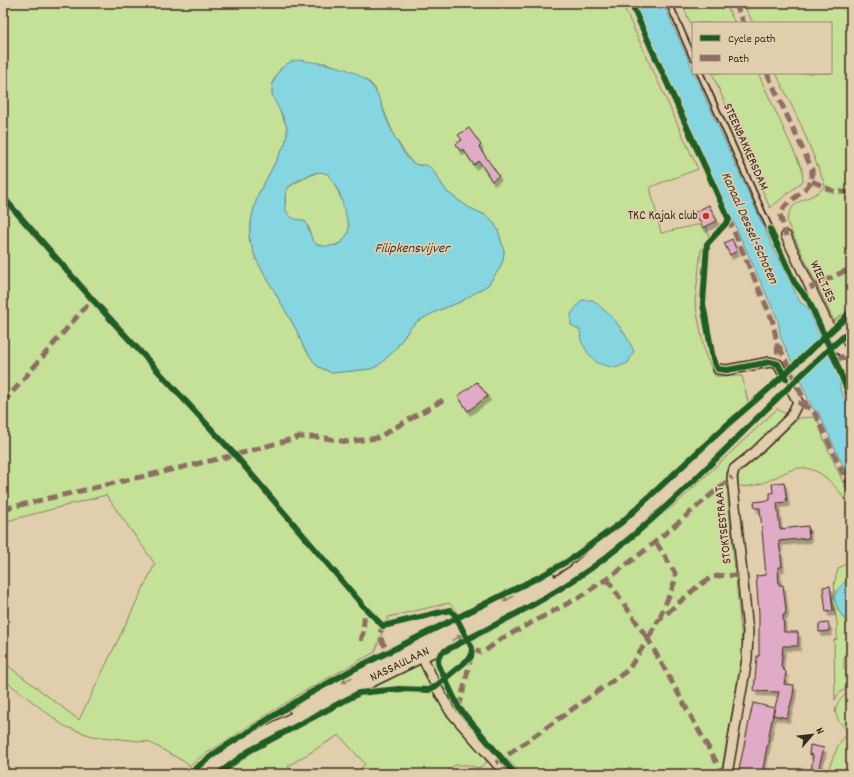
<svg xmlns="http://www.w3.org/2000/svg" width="854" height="777" font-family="Dekko,sans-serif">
  <defs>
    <filter id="shadow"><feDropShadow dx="2.5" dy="4.5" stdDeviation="0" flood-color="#0004"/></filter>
  </defs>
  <rect width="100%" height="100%" fill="#e1ceac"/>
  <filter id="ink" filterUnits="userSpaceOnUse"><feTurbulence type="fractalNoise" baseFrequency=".025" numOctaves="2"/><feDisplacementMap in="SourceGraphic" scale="8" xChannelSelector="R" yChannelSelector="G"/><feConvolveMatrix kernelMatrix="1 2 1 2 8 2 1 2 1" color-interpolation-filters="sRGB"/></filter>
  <g filter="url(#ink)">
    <!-- green -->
    <path fill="#c5e097" stroke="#80855a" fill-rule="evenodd" d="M3,3H622L698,169L650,187L661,233L696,225H706L709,237L701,250L695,302L705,354L715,376H742L748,402L624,516L593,540L570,556L533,577L459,614L449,603L388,617L375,652L303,692L199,758L190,766L183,761L149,742L92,736L64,726L3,679V662L79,720L155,564L106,495L3,522V393L7,389L3,378ZM316,63H325L338,67L369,82L375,88L395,138L410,160L416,165H422L432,169L447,192L468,207L485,215L492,220L498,230L504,251L503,260L500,268L488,285L460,302L437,311L418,321L411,327L394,351L379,365L371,369L332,373L317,366L303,346L297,331L256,259L249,238L252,216L258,195L285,144L287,135V127L272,94L273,81L281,68Z
      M682,3H725L735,23H693V30Z
      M743,3H851V307L834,321L787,222C788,217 789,211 793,207C801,197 819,197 825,185L802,127L776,73H831V23H753Z
      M712,73H758L802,169L803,181L770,208Z
      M318,172C322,172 326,172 329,176C337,185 352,222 348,233C344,245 327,250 316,244C311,240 310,233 309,227L290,217L287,213L285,207L286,192L289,187L295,183Z
      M777,409L786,414L754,449L733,462L727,472L728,500L743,651L721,774H521L471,719L462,707L460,726L487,762L479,768L466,765H455L443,774H356L365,764L339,735L288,766L294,774H221L270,741L275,732L471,635L474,640L586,576L678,502Z
      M817,417L824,440L851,500V508C840,492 823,466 799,468C785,470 772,481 759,484C751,486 745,488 738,485V475L771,445L799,418Z
      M851,560V580L846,581L837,608L846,622L851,624V646L845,654L844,662V668L848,675L850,682L844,690L838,694L835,700L834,640L837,639V622L832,598L835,592L834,584L838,569Z
      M851,691V724L846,729C830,714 833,702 851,691Z
      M848,737L851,738V774H826L838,746L843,738Z"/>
    <!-- water -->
    <path fill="#86d6e2" stroke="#689194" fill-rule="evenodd" d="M634,3H663L693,70V73H694L776,254L800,302L807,307L840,379V389L851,413V483L819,413L813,409L781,338L778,320Z
      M299,60C323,64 349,65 368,82C377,90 380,100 384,112C388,124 403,159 415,164C418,166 423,165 427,165L432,169L447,192L468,207L485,215L492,220L498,230L504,251L503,260L500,268L488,285L460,302L437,311L418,321L411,327L394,351L379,365L371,369L332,373L317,366L303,346L297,331L256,259L249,238L252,216L258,195L285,144C286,139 288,134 287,129C283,105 262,99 278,73C284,65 289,61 299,60ZM318,172L325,173L329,175L340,194L349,227L348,233L343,241L337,245L330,246H322L316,244L312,239L306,222C299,218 294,221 289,215C286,212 285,208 285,204C285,200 285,195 286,191C290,182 308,175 318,172Z
      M582,300H593L614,319L625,334L634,351L628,363L615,368L597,363L588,353L581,341L580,330L571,325V314Z
      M851,580V624C841,620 837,607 834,597L838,589L846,581Z"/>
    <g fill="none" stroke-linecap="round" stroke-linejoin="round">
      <!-- stream -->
      <path stroke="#689194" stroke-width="2.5" d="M3,359L6,365"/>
    </g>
    <!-- building -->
    <path fill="#dfabc6" stroke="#3b2a1e" filter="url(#shadow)" d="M469,128L481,145L479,147L499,176L492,181L479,161L474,165L463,149L460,151L456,144L462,140L458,135Z
      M709,205L717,221L703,228L695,212Z
      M732,239L737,251L730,255L724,243Z
      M477,382L488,396L468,411L458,396Z
      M784,482L787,502L777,503L780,529L808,526L809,538L779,541L782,567H778L779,585H783L786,610L785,615H783L784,632H798V646H783L781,667L786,672L784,684L794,685L793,695L787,718L773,715L779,692L754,691L757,656H759V613L756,576L766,575L760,508H755L754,502L770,500V493H773L772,484Z
      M830,586L833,611L826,612L823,587Z
      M828,623L829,624V631L819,632V624Z
      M753,703L774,708L762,774H738Z
      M810,745L824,748L817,774H811L813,755L809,754Z"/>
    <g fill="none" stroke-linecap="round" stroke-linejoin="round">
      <!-- lane casing -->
      <g stroke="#3b2a1e" stroke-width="8">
        <path id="lane" d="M669,3L693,58
          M700,73L770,229"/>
      </g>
      <!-- street casing -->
      <g stroke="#3b2a1e" stroke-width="12">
        <path id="street" d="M786,236L839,348L845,354L851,356
          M718,369L727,370L770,362L778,364L798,402L790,418L754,453L734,469L732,477L748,631L747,659L727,774
          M420,652L436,686L450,711L506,774"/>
      </g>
      <!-- primary casing -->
      <g stroke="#3b2a1e" stroke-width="17">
        <path id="primary" d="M296,708L355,675L548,579
          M240,747L266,734L360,685L507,613L549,589L575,572L663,495L775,391
          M202,774L247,741"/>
      </g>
      <!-- lane -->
      <use href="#lane" stroke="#e1ceac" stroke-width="4.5"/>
      <!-- street -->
      <use href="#street" stroke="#e1ceac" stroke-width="9"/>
      <!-- primary -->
      <use href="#primary" stroke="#e1ceac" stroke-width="14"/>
      <!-- primary-bridge casing -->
      <g stroke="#3b2a1e" stroke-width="17" stroke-linecap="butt">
        <path id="primary-bridge" d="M775,391L845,325"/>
      </g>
      <!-- primary-bridge -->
      <use href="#primary-bridge" stroke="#e1ceac" stroke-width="14"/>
      <!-- quiet -->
      <path stroke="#8d6e63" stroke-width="5" stroke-dasharray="10 5" stroke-linecap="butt" d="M735,3L744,23
        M767,73L812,169V181L804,190L785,206L780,214L786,236
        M812,181L833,191L851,193
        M728,218L772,319L777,342L778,364
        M810,288L851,268
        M779,346L807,406L816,415L851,491
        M836,362L845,354
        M798,402L808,409
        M3,403L92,299
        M3,509L235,455L299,437H320L347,442L377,438L443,400
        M656,542L675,573L676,579L660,617
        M607,579L648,639L658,621L698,586L712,577L725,575L743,576
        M381,624L383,626C377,635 382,644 389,651
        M361,641L363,633L365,608
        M472,648L479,652L485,651L501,639L578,598L617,572L648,548L732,477
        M459,708L471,657
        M496,763L628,670L648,639L723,774"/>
      <!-- cycleway casing -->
      <g stroke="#e1ceac" stroke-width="8">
        <path id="cycleway" d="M631,3L729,220L707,244L703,304L713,359L718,369L727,370L770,362L778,364L786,379
          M3,197L92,299L235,455L365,608L383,626
          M770,229L794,282L809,301L836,362L851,400
          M188,774L221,749L305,696L352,670L541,576L568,561L622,522L728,424L772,386L843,320L851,310
          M218,774L249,751L359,693L399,689L429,690L436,686L471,657L472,648L455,615L450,610L383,626
          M515,774L459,708L439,666C437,659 438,657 443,652C498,623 556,596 605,558C694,490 766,402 851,330"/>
      </g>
      <!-- cycleway -->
      <use href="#cycleway" stroke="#1b5e20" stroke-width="6"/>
    </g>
    <!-- one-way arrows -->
    <defs><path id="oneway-solid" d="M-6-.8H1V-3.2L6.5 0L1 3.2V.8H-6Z"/></defs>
    <g fill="#8e7c65">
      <use href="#oneway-solid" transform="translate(508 599) rotate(153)"/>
      <use href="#oneway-solid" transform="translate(457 638) rotate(-26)"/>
      <use href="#oneway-solid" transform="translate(347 680) rotate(151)"/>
    </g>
  </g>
  <!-- markers -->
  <circle fill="#c8321e" stroke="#e1ceac" stroke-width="1.5" cx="706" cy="216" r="4"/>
  <g text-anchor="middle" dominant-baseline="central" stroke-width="3.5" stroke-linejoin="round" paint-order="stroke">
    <!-- street labels -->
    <g font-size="13" fill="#3b2a1e" stroke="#e1ceac">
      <text transform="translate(745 147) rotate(66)">STEENBAKKERSDAM</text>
      <text transform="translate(822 282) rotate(65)">WIELTJES</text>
      <text transform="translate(724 525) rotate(-96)">STOKTSESTRAAT</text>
      <text transform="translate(400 665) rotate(-26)">NASSAULAAN</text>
    </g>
    <!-- poi labels -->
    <g font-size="13" fill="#3b2a1e" stroke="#e1ceac" text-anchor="end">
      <text x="698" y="216">TKC Kajak club</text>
    </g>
    <!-- water labels -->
    <g font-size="14" font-style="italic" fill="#423b32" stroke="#e1ceac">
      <text transform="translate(749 228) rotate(66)">Kanaal Dessel-Schoten</text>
      <text x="412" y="249">Filipkensvijver</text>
    </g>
  </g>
  <!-- margin -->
  <rect width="854" height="777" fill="none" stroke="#e1ceac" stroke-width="16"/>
  <rect x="8" y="8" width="838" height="761" fill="none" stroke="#3b2a1e" stroke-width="1.5" filter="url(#ink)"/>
  <!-- legend -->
  <rect x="692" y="22" width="140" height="52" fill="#e1ceac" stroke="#9f8c73"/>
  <rect x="700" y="35" width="20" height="6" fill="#1b5e20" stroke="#9f8c73"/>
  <text x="728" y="42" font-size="12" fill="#3b2a1e">Cycle path</text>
  <rect x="700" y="55" width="20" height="6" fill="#8d6e63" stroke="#9f8c73"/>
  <text x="728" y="62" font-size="12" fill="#3b2a1e">Path</text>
  <!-- north arrow -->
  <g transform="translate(812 735) rotate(62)" stroke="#e1ceac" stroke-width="3" paint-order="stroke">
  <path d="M0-3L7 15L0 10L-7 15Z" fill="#3b2a1e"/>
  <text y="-6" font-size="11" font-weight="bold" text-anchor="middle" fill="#3b2a1e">N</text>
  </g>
</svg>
